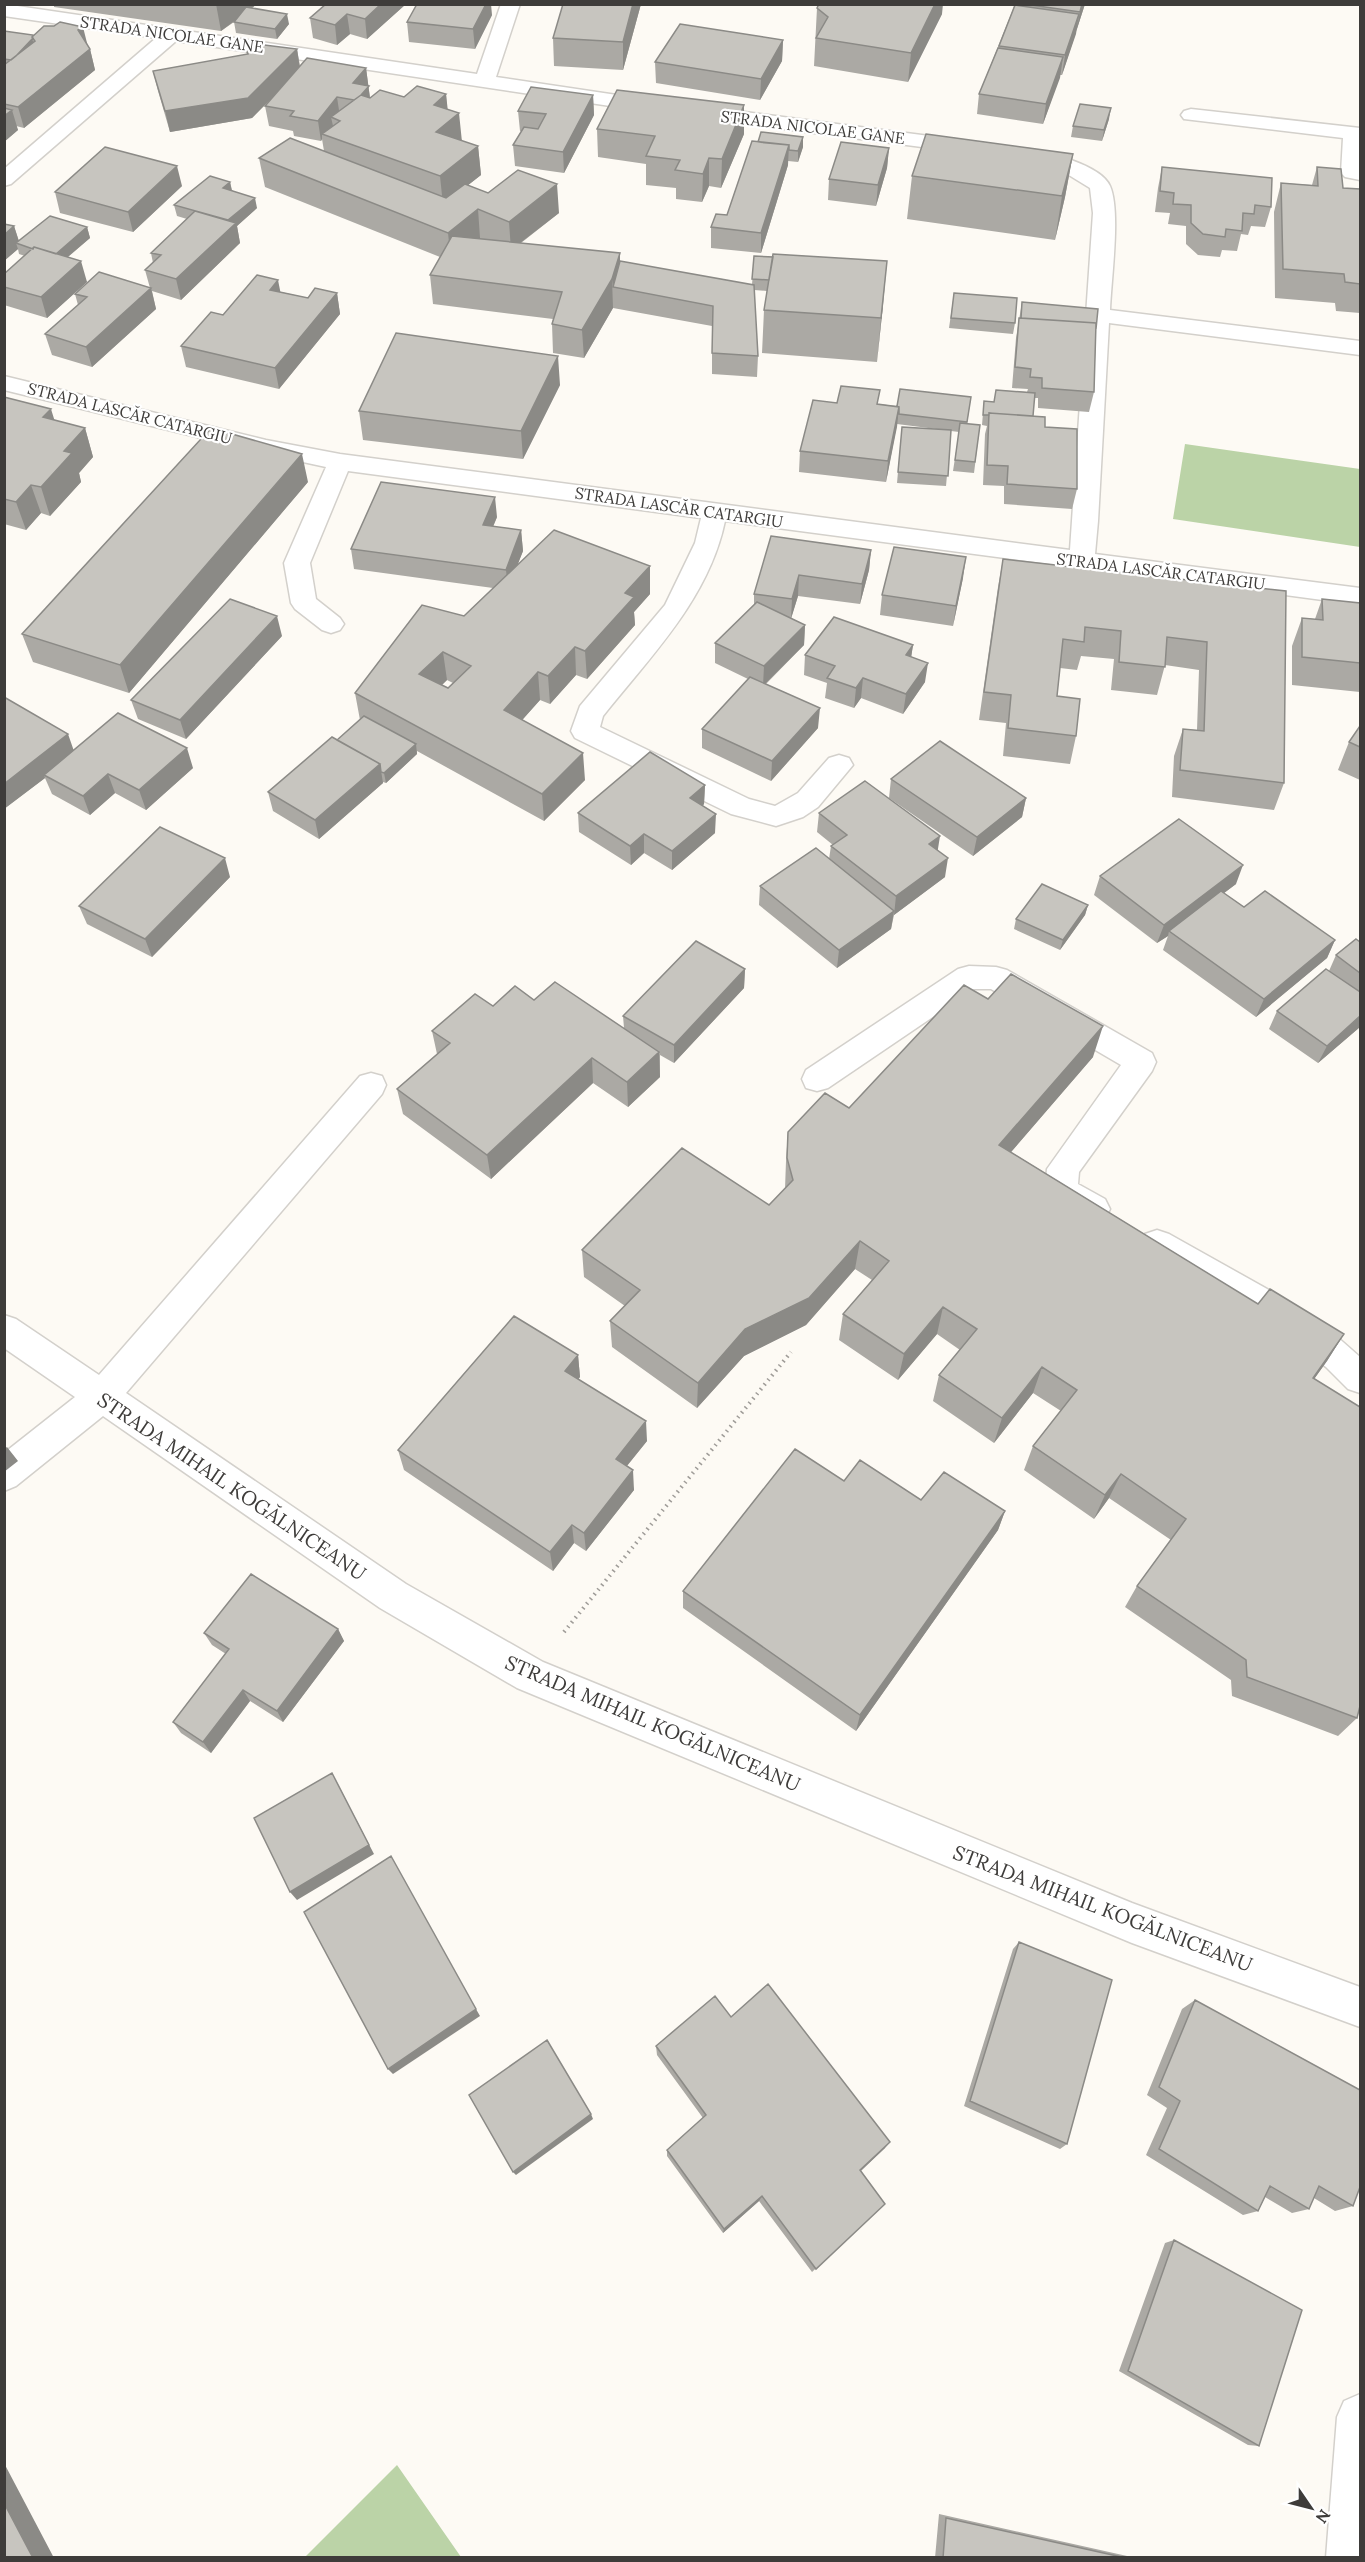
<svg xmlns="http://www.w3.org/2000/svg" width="1365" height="2562" font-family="Lora,serif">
  <rect width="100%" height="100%" fill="#fdfaf4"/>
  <!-- green -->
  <path fill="#bbd3a7" d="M1185,444L1360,469V547L1173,519Z
    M397,2465L461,2557H305Z"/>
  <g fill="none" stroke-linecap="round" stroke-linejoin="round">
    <!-- minor casing -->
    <g stroke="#d3d0cb" stroke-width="3">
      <path id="minor" d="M4,4L477,74L501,4H520L496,77L637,98L968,141L975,143L978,147L975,151L968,153L637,110L176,41L11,184L4,186V169L156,38L4,16Z
        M1191,109L1360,128V180L1345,177L1341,173L1343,138L1184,119L1181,115L1184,111Z
        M1028,149C1048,152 1101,165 1110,186C1121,211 1111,280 1110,310L1360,341V355L1109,323L1098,521L1095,554L1360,588V605L725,521C709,598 651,656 603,716L600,727L749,799L775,806L798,793L829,758L839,755L849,758L853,765L818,807L803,817L776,826L731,814L575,738L571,731L580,706L665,605L695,543L701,518L348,471L310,563L316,599L340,618L344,624L340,630L331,633L322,630L295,609L291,603L284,563L326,467L266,454L4,390V376L266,440L340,454L1070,550L1093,213L1090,188L1059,169L1021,159L1018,155L1021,151Z
        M969,966L996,967L1007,970L1152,1053L1156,1062L1152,1071L1079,1172L1078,1184L1105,1199L1110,1209L1105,1219L1094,1222L1050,1200L1045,1191L1047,1169L1121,1065L991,989H974L828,1088L817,1091L806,1088L802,1079L806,1070L958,969Z
        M371,1073L382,1076L386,1085L382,1094L126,1393L406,1584L543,1662L1132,1903L1360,1987V2027L1132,1943L517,1688L380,1608L103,1416L16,1486L4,1491V1453L75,1397L4,1348V1315L16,1319L99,1375L360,1076Z
        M1157,1230L1169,1234L1276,1294L1326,1327L1360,1357V1393L1348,1389L1326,1367L1278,1330L1145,1254L1141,1244L1145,1234Z
        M1360,2394V2558H1326L1337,2417L1344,2401Z"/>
    </g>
    <!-- path -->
    <path stroke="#9f9c98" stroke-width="4" stroke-dasharray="1.5 4.5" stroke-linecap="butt" d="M564,1632L791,1352"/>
    <!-- minor -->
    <use href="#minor" fill="#fff" fill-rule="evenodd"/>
  </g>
  <!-- wall -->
  <path fill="#aba9a4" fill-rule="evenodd" d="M54,4H257L252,8L289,24L277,39L236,33L234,22L221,31L54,7Z
    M326,4H406L367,39L350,34L337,45L313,38L310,18Z
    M641,4L623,70L554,66L553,38Z
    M1015,4H1085L1062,75H1060L1043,124L977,114L979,94Z
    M817,8L942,14L908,82L814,66Z
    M492,15L475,49L409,42L407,22Z
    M4,31L87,45L90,49L95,70L24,128L16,126L18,130L4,142Z
    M783,40L782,61L760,100L656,83L655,62Z
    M246,49H297L300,66L366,68L370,98L446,94L447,109L462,141L478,146L481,175L468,185L488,193L559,213L521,243L620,253V261L752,285L754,256L883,305L877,362L762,353L764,310L767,291L754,290L758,356L757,377L712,374V326L613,308L584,358L553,353L552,324L553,319L433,304L430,275L440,257L265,187L259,158L324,151L322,139L321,141L294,136L293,131L269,126L265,106L273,97L252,118L170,132L158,91L153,71L247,55Z
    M593,95L594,115L564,173L515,166L513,145L521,131H520L518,111Z
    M1109,119L1102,141L1071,137L1073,126Z
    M597,129L744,134L721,188L709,186L702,202L676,199V188L646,185V164L598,157Z
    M752,141L803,147L798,162L788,161V165L761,253L711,248V227L727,215Z
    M889,148L887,168L876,206L828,200L829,179Z
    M1073,154L1065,197L1055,240L907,219L912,176Z
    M1162,167L1271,207L1265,227L1251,226L1248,235L1241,234L1237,251L1222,250L1220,257L1198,255L1186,244V226L1168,224L1170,213L1155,212L1158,188Z
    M1317,167L1343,188L1360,189V313L1336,311L1335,303L1275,298L1274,212L1281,183L1312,185Z
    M230,182L232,190L257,208L237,226L240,243L181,300L152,291L156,309L92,367L52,355L45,334L78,305L75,294L150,288L145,270L153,263L151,253L187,219L177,216L174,205Z
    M182,186L133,232L60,213L55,192Z
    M4,224L14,226L19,241L87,227L90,238L68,257L87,282L47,318L4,305V274L25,256L19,254L18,249L4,261Z
    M281,292L308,298L337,293L340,314L279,389L186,367L181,346L223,315Z
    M954,293L1015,323L1013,334L949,328Z
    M1022,302L1096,331L1094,392L1089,412L1038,408V398H1034L1033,416L1045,427L1077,489L1072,509L1004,504V486L983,485L985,434L987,426L982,425L984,401L994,402L996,390L1027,392L1028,389L1012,388L1016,338Z
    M560,385L523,459L363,440L359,411Z
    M4,397L54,420L85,428L93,457L79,473L81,482L50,516L41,513L26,530L4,524Z
    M971,397L967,424L980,425L974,473L953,471L959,432L951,431L946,486L897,483L902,427L944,430L897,424L886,482L799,472L800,451L837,403L878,404L897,406Z
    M308,482L129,693L33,662L22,634Z
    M497,517L493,527L521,530L523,551L517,565L650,594L634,612L635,625L587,679L576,675L550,704L540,700L522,720L585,780L544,821L417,751V754L386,783L383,782V783L319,839L273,811L268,792L337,740L360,720L355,693L464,616L493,588L354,569L351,549ZM447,680L453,683L448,688L442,685Z
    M771,536L871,550L869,570L860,604L798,596L791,618L805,625L804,645L766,684L818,728L771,781L702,748V729L748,679L715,663V643L754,605V594Z
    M1003,559L1286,591L1284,783L1274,810L1172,797L1174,756L1183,729L1197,730L1199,670L1165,665L1157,695L1111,690L1114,659L1081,656L1077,670L1060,668L1057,696L1076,736L1070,764L1003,756L1006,723L979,720L998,587Z
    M963,578L953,626L880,615L882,595Z
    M1322,599L1360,603V692L1292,685V646L1302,618L1315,619Z
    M282,636L186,739L138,719L131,700Z
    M913,645L911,657L925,682L903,714L861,698L854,708L825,698L827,683L804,675L805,655Z
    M4,697L74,750L193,768L146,810L115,793L90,815L52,794L45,778L4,809Z
    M1360,726V780L1338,770L1349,742Z
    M891,779L1026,798L1022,817L973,856L889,798Z
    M705,785L704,804L703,806L715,833L672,870L644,853L631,865L579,832L578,813Z
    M819,813L938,850L945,877L894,915L891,929L837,968L759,905L760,886L829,859L831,846L833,845L817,832Z
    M1100,876L1236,884L1224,893L1244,907L1335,940L1327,958L1256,1017L1163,950L1168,936L1157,943L1094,895Z
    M230,877L152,957L87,924L79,906Z
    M1088,905L1085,915L1060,950L1014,929L1016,919Z
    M1360,942V1027L1318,1063L1269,1029L1277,1011L1329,971L1336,955Z
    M745,969L744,988L674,1063L660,1055V1077L628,1107L593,1083L491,1179L403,1114L397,1089L437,1054L432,1031L493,1006L534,1000L624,1028L623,1016Z
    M988,999L1093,1057L1011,1152L1258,1304L1344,1334L1327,1361L1314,1379L1357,1718L1338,1736L1232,1696L1231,1680L1125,1607L1137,1586L1171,1540L1109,1498L1094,1519L1024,1470L1033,1446L1061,1411L1033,1393L994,1443L933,1401L939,1375L960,1350L937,1334L898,1380L839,1340L843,1314L872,1280L855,1269L806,1325L744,1356L697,1408L612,1347L610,1321L625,1306L584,1277L582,1250L769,1205L785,1189L786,1161L788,1132L849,1108Z
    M578,1355L580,1377L578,1379L647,1441L627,1466L634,1490L586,1551L574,1543L553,1571L404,1470L398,1450Z
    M844,1481L921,1500L1005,1511L998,1530L856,1731L683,1608V1591Z
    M338,1629L344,1641L283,1722L250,1701L211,1753L181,1733L173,1722L226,1654L212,1645L204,1633Z
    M1019,1942L1067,2144L1060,2149L964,2106L1013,1949Z
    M1195,2000L1353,2206L1335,2211L1314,2198L1309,2209L1292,2213L1265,2197L1258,2211L1243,2215L1146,2155L1167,2108L1147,2095L1182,2009Z
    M731,2017L885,2148L861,2171L885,2204L812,2272L759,2201L723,2233L667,2156V2150L703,2118L657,2055L656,2046Z
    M1174,2240L1259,2446L1248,2445L1119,2371L1165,2243Z
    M939,2514L1136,2558H935Z"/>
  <!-- shaded-wall -->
  <path fill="#8b8a86" d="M216,4H257L221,31Z
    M381,4H406L367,39L365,19Z
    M486,4H491L492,15L475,49L473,29Z
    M633,4H641L623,70V42Z
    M935,4H943L942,14L908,82L911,53Z
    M1082,4H1085L1076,32L1080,12Z
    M287,14L289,24L277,39L275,29Z
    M347,14L350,34L337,45L335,25Z
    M1079,14L1076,34L1062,75L1065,55Z
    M83,27L88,47L78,30Z
    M32,38L35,49L12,60Z
    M783,40L782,61L760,100L761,79Z
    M90,49L95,70L24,128L18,107Z
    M297,49L300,69L252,118L170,132L165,111Z
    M1063,57L1060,78L1043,124L1046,104Z
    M366,68L371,106L360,121L353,83Z
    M446,94L449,121L459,113L462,142L439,160L434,105Z
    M593,95L594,115L564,173L563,152Z
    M337,97L340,117H331L333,126L322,134V139L321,141L318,121Z
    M744,105V134L721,188L722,159Z
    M1111,108L1109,119L1102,141L1104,130Z
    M12,110L18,130L4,142V116Z
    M803,137V147L798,162V151Z
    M789,145L788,165L761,253V233Z
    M478,146L481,175L443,205L440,176Z
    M889,148L887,168L876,206L878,185Z
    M1073,154L1065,197L1055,240L1062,196Z
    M709,158V186L702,202L703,174Z
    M177,166L182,186L133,232L128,212Z
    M230,182L232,192L223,188Z
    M557,184L559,213L511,250L509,222Z
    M255,198L257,208L237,226L240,243L181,300L176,279L226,222Z
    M478,209L480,238L451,261L448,233Z
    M14,226L20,245L16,243L18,249L4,261V235Z
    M87,227L90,238L57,266L54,255Z
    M620,253V282L613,287L612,279Z
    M81,261L87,282L47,318L41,297Z
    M887,261L883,305L877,362L881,318Z
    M612,279L613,308L584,358L582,330Z
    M278,280L282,300L270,290Z
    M151,288L156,309L92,367L86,347Z
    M337,293L340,314L279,389L275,368Z
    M558,356L560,385L523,459L521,431Z
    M899,407L897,427L886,482L888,461Z
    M51,409L60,438L43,417Z
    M85,428L93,457L79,473L81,482L50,516L41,487L64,451Z
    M302,454L308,482L129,693L120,665Z
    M31,485L41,513L26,530L16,502Z
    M495,497L497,517L485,545L483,525Z
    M521,530L523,551L508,590L506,570Z
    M871,550L869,570L860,604L862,584Z
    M966,557L963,578L953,626L956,606Z
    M650,566V594L634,612L635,625L587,679L585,651L625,593Z
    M799,575L798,596L791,619L792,599Z
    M277,616L282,636L186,739L180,720Z
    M805,625L804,645L763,686L764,666Z
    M913,645L910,665L906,655Z
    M575,647L576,675L550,704L548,676Z
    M443,652L447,680L424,702L419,674Z
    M928,663L925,682L903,714L906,694Z
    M538,672L540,700L507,737L504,710Z
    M863,678L861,698L854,708L856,688Z
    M820,708L818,728L771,781L772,761Z
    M68,734L75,754L44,775L45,778L4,809V784Z
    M416,744L417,754L386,783L384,773Z
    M187,748L193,768L146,810L139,790Z
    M583,753L585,780L544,821L542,794Z
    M380,764L383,783L319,839L315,820Z
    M108,774L115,793L90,815L83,796Z
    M705,785L704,804L690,817V798Z
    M1026,798L1022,817L973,856L977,837Z
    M716,814L715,833L672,870V851Z
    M644,834V853L631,865L630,846Z
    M940,836L937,855L929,844Z
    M225,858L230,877L152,957L145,939Z
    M948,858L945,877L894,915L896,896Z
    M1243,865L1236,884L1171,933L1169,931L1168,936L1157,943L1164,925Z
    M1088,905L1085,915L1060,950L1063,940Z
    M894,911L891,929L837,968L839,950Z
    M1335,940L1327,958L1256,1017L1264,999Z
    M745,969L744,988L674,1063V1045Z
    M1360,1016V1027L1318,1063L1327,1046Z
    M1103,1026L1093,1057L992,1174L999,1145Z
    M659,1052L660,1077L628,1107L627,1082Z
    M592,1058L593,1083L491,1179L487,1155Z
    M860,1241L855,1269L806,1325L744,1356L697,1408L698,1383L745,1329Z
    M943,1307L937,1334L898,1380L904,1354Z
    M1344,1334L1327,1361L1297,1403L1313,1378Z
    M578,1355L580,1377L568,1392L565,1371Z
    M1042,1367L1033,1393L994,1443L1002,1418Z
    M646,1421L647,1441L617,1478L616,1459Z
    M7,1447L18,1461L4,1472V1449Z
    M633,1470L634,1490L586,1551L584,1533Z
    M1121,1474L1109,1498L1094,1519L1105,1495Z
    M1005,1511L998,1530L856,1731L860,1715Z
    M572,1525L574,1543L553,1571L550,1552Z
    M338,1629L344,1641L283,1722L277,1711Z
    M243,1690L250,1701L211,1753L203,1742Z
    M332,1773L374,1854L297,1900L290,1892Z
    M476,2009L480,2016L393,2074L388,2069Z
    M591,2114L593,2119L516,2175L513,2172Z
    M890,2142L885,2148L855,2176L860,2170Z
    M762,2196L759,2201L723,2233L724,2229Z
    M4,2463L54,2558H33L4,2503Z"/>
  <!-- building -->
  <path fill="#c7c5bf" stroke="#8b8a86" stroke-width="1.5" fill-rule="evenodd" d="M326,4H381L365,19L347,14L335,25L310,18Z
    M417,4H486L473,29L407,22Z
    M563,4H633L623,42L553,38Z
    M819,4H935L911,53L816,38L828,17L817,8Z
    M1024,4H1082L1080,12Z
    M1015,5L1079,14L1065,55L999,46Z
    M246,7L287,14L275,29L234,22Z
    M60,22L83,27L78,30L90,49L18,107L4,104V65L35,41L32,37L44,26H54Z
    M680,24L783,40L761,79L655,62Z
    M4,31L33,35L32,37L33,38L16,56L11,60L4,59Z
    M256,44L297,49L248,98L165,111L153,71L248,54L246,49Z
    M998,48L1063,57L1046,104L979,94Z
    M307,58L366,68L353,83L369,86L361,95L354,100L337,97L318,121L290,116L294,111L265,106Z
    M417,86L446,94L434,105L459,113L436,132L478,146L440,176L322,134L340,121L331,117L361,95L370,98L380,90L404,97Z
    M531,87L593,95L563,152L513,145L524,127L538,129L546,114L518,111Z
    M617,90L744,105L722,159L709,158L703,174L675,170L680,160L646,156L655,136L597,129Z
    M1080,104L1111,108L1104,130L1073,126Z
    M4,108L12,110L4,116Z
    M761,132L803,137L798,151L789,150V145L758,142Z
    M926,134L1073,154L1062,196L912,176Z
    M290,138L446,198L465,184L488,193L518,170L557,184L509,222L478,209L448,233L259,158Z
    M752,141L789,145L761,233L711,227L716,214L727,215Z
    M841,142L889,148L878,185L829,179Z
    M105,147L177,166L128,212L55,192Z
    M1162,167L1272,178L1271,207L1255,205L1254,214L1243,213L1242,231L1226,229L1225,237L1203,234L1191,223V205L1173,204L1174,193L1160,191Z
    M1317,167L1341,169L1343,188L1360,189V284L1345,282L1344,274L1283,269L1281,183L1318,186Z
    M210,176L230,182L223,188L255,198L228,220L174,205Z
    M195,211L236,223L176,279L145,270L161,255L151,253Z
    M50,216L87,227L56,254L34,247L33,249L16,243Z
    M4,224L14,226L4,235Z
    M452,236L620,253L612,279L582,330L552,324L562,292L430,275Z
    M34,247L81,261L41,297L4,287V274Z
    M773,254L887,261L881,318L764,310Z
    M754,256L773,257L769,280L752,279Z
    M620,261L754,285L758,356L712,353L713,306L613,287Z
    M99,272L151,288L86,347L45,334L87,297L75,294Z
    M257,275L278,280L270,290L308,298L315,288L337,293L275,368L181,346L211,312L223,315Z
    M954,293L1017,298L1015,323L951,318Z
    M1022,302L1098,309L1096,329V323L1021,318Z
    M1019,318L1096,323L1094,392L1042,388V378L1030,377L1031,369L1015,367Z
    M396,333L558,356L521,431L359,411Z
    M841,386L880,390L877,404L899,407L888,461L800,451L813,400L837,403Z
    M900,389L971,397L967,422L899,414V407L897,406Z
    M996,390L1035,393L1033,416L989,413V415H983L984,401L994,402Z
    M4,397L51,409L43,417L85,428L64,451L72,453L41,487L31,485L16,502L4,499Z
    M989,413L1045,417V427L1077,429V489L1007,484L1008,466L987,465Z
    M960,423L980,425L975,462L955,460Z
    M902,427L951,430L948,476L898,472Z
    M211,428L302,454L120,665L22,634Z
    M381,482L495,497L483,525L521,530L506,570L351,549Z
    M554,530L650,566L625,593L634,597L585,651L575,647L548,676L538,672L504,710L583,753L542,794L355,693L422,605L464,616ZM443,652L471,666L448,688L419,674Z
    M771,536L871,550L862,584L799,575L792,599L754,594Z
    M894,547L966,557L956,606L882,595Z
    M1003,559L1286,591L1284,783L1180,770L1183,729L1204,731L1207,642L1167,637L1165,667L1119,662L1121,631L1085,627L1084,642L1063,639L1057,696L1080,699L1076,736L1008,728L1011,695L984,692Z
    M230,599L277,616L180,720L131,700Z
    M1322,599L1360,603V663L1302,657V618L1323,620Z
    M757,602L805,625L764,666L715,643Z
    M834,617L913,645L906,655L928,663L906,694L863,678L856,688L827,678L835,666L805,655Z
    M750,677L820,708L772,761L702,729Z
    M4,697L68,734L4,784Z
    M118,713L187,748L139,790L108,774L83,796L44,775Z
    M364,716L416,744L384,773L381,772L380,764L337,740Z
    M1360,726V747L1349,742Z
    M332,737L380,764L315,820L268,792Z
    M940,741L1026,798L977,837L891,779Z
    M650,752L705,785L690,798L716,814L672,851L644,834L630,846L578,813Z
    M865,781L940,836L929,844L948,858L896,896L831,846L847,835L819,813Z
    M1179,819L1243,865L1164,925L1100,876Z
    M160,827L225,858L145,939L79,906Z
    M816,848L894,911L839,950L760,886Z
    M1042,884L1088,905L1063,940L1016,919Z
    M1221,891L1244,907L1265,891L1335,940L1264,999L1169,931Z
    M1356,939L1360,942V973L1336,955Z
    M696,941L745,969L674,1045L623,1016Z
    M1326,969L1360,992V1016L1327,1046L1277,1011Z
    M1011,974L1103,1026L999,1145L1258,1304L1270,1289L1344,1334L1313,1378L1360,1407V1706L1357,1718L1247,1677L1246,1660L1137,1586L1186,1519L1121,1474L1105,1495L1033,1446L1077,1390L1042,1367L1002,1418L939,1375L977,1329L943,1307L904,1354L843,1314L889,1261L860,1241L809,1298L745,1329L698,1383L610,1321L640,1290L582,1250L682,1148L769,1205L793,1180L787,1158L788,1132L825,1093L849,1108L964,985L988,999Z
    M555,982L659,1052L627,1082L592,1058L487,1155L397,1089L450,1043L432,1031L475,994L493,1006L515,986L534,1000Z
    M514,1316L578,1355L565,1371L646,1421L616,1459L633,1470L584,1533L572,1525L550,1552L398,1450Z
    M795,1449L844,1481L860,1460L921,1500L944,1472L1005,1511L860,1715L683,1591Z
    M251,1574L338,1629L277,1711L243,1690L203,1742L173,1722L229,1649L204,1633Z
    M332,1773L369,1845L290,1892L254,1818Z
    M391,1856L476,2009L388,2069L304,1912Z
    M1019,1942L1112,1980L1067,2144L970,2101Z
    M768,1984L890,2142L860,2170L885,2204L816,2269L762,2196L724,2229L667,2150L706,2115L656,2046L715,1996L731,2017Z
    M1195,2000L1360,2090V2187L1353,2206L1319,2186L1309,2209L1270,2186L1258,2211L1159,2149L1180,2101L1159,2087Z
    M547,2040L591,2114L513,2172L469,2095Z
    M1174,2240L1302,2310L1259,2446L1128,2371Z
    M4,2503L33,2558H4Z
    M946,2518L1126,2558H943Z"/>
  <g text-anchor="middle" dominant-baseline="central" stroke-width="4.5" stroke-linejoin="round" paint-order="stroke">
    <!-- far-street labels -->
    <g font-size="16" fill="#3e3c3a" stroke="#fff">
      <text transform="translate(172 34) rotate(8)">STRADA NICOLAE GANE</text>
      <text transform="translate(813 127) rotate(7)">STRADA NICOLAE GANE</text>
      <text transform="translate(130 413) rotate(14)">STRADA LASCĂR CATARGIU</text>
      <text transform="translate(679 507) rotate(8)">STRADA LASCĂR CATARGIU</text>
      <text transform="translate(1161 571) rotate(7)">STRADA LASCĂR CATARGIU</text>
    </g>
    <!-- street labels -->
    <g font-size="20" fill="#3e3c3a" stroke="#fff">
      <text transform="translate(232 1486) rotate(34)">STRADA MIHAIL KOGĂLNICEANU</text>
      <text transform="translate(653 1723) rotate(23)">STRADA MIHAIL KOGĂLNICEANU</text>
      <text transform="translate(1103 1908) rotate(21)">STRADA MIHAIL KOGĂLNICEANU</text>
    </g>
  </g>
  <!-- border -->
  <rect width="1365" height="2562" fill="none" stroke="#3e3c3a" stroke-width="12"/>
  <!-- north arrow -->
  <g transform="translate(1311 2508) rotate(125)" stroke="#ffffff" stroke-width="4.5" paint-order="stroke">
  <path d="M0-4.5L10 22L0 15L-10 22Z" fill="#3e3c3a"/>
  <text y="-9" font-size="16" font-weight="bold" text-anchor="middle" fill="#3e3c3a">N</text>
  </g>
</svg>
